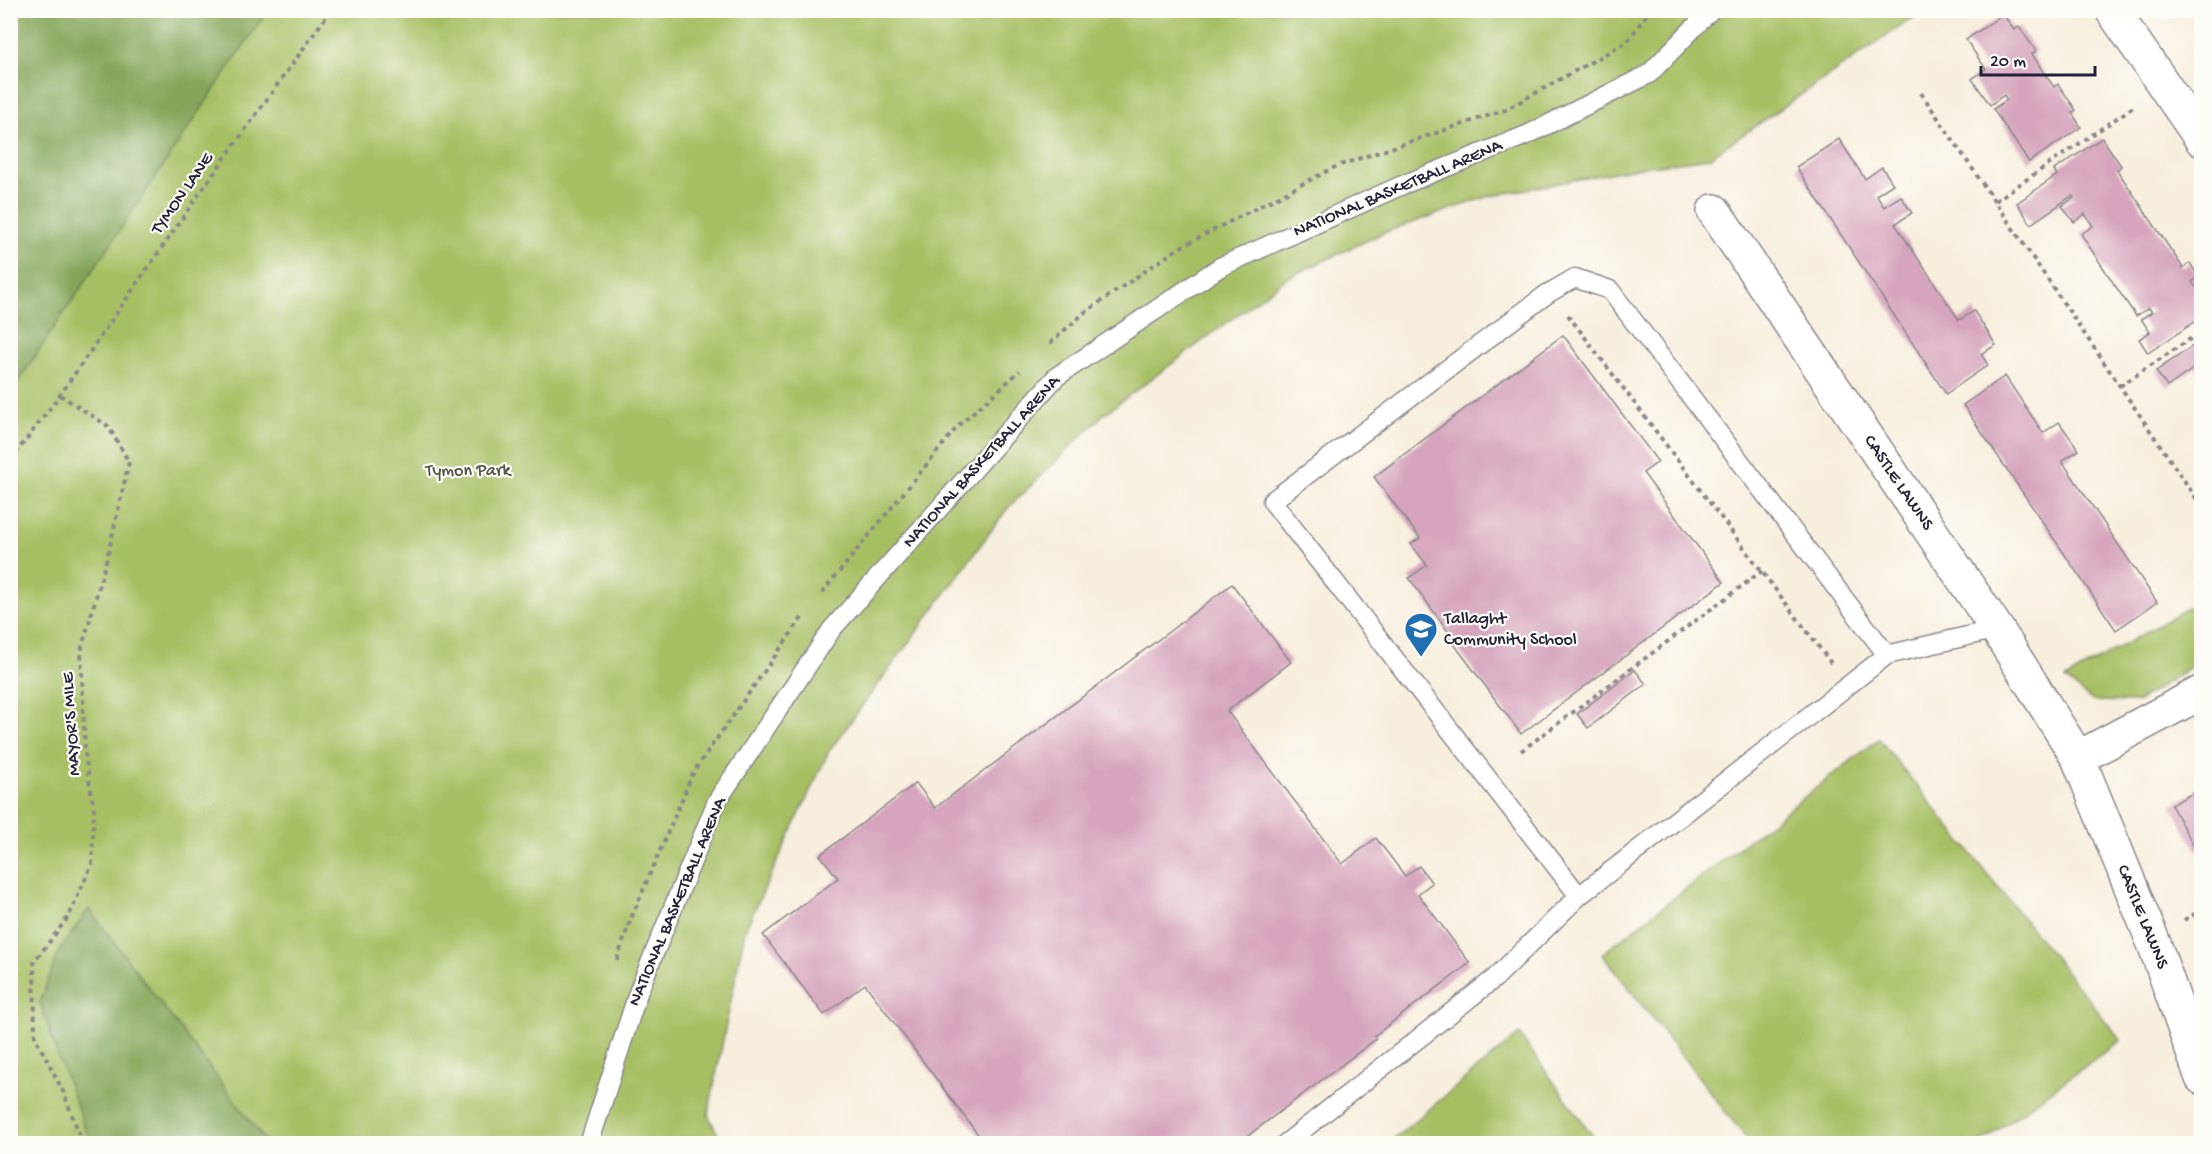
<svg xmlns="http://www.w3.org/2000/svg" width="2212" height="1154" font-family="'Gochi Hand',sans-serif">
  <rect width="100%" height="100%" fill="#fdfcf7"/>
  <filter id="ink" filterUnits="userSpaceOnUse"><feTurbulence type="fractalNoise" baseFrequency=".0167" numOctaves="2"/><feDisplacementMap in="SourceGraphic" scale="12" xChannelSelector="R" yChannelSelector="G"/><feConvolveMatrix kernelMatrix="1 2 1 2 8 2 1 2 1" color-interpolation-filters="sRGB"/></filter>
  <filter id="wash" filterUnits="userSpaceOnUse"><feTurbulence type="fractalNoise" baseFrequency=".008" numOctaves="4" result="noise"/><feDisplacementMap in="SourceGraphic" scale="24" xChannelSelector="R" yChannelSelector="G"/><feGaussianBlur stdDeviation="1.35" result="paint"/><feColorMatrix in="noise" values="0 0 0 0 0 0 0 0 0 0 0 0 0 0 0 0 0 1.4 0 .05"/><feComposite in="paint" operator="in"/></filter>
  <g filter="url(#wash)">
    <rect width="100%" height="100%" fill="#f7eedd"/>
    <!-- green -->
    <path fill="#a7bf64" stroke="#647050" stroke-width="1.5" d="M10,11H1923L1709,158L1636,168L1486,197L1383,233L1287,278L1103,415L1007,509L829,751L745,930L708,1115L723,1144L11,1143Z
      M2201,600V660L2137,702L2093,701L2065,679Z
      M1879,739L2121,1040L1980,1143H1750L1602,954Z
      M1519,1034L1598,1143H1389Z"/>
    <!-- forest -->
    <path fill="#85a65a" stroke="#54644a" stroke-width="1.5" d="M11,10L267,11L11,392L10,11Z
      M89,909L267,1143H91L57,1054L40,1002L60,949Z"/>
    <g id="blocks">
      <!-- building -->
      <path fill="#d6a4bc" d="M2003,14L2014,30L2019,27L2036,51L2032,54L2042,70L2054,87L2058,84L2076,110L2072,113L2081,127L2029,162L1993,109L2007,100L2004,95L1990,105L1972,79L1986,69L1966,40Z
        M2102,138L2121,166L2117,170L2173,253L2183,268L2190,263L2199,277L2192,282L2202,295V317L2148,353L2139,339L2150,332L2141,319L2152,312L2149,308L2136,316L2118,290L2081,234L2093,226L2085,214L2074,222L2062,206L2074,198L2072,196L2031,224L2017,203L2057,175L2054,170Z
        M1839,139L1865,179L1882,167L1893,184L1876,195L1884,207L1901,196L1912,213L1895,224L1959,320L1974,311L1996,345L1981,354L1988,365L1946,394L1796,167Z
        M1563,335L1658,462L1643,473L1724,582L1521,734L1448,636L1450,634L1409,578L1427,565L1411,544L1420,538L1374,477Z
        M2202,340V375L2196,367L2167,387L2156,371Z
        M2005,376L2043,433L2059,422L2079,450L2062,461L2157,602L2116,630L1963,405Z
        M1232,584L1291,662L1227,711L1342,864L1376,838L1405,876L1419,866L1432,883L1418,894L1470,963L1374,1036L1376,1039L1237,1144H985L865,984L824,1015L763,935L838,878L820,855L916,783L935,808Z
        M1635,670L1646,684L1588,728L1577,714Z
        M2202,788V847L2196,850L2171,805Z"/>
    </g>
  </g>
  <g filter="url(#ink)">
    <use href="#blocks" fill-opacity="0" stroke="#8c888c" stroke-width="1.5"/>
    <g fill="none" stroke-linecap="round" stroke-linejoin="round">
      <!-- service casing -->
      <g stroke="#8c888c" stroke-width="21">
        <path id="service" d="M1887,655L1610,290L1575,278L1547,294L1272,501L1579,896L1887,655L1997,629
          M589,1144L639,990L717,801L832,629L1056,377L1220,267L1400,186L1529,134L1649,74L1711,10
          M1285,1144L1495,978L1579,896"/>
      </g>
      <!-- minor casing -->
      <g stroke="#8c888c" stroke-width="36">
        <path id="minor" d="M2112,10L2202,140
          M1714,211L1997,629L2078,758L2155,946L2202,1078
          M2078,758L2202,692"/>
      </g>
      <!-- path -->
      <path stroke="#8c888c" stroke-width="4" stroke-dasharray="4.5 4.5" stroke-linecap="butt" d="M1921,93L2202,507
        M1995,201L2136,105
        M1568,315L1831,663
        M1050,343L1084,313L1179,248L1337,166L1505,110L1627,42L1650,10
        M2120,386L2202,331
        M60,395L108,426L129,462L108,554L81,651L85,753L94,810L92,864L69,916L34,962L35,1037L63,1091L83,1144
        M10,461L60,395L192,204L331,10
        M822,593L959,425L1020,371
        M1521,751L1762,571
        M2184,920L2202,910
        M617,960L630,921L694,771L804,615"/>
      <!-- service -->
      <use href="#service" stroke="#fff" stroke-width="18"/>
      <!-- minor -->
      <use href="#minor" stroke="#fff" stroke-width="33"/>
    </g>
  </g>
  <!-- icons -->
  <defs>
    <g id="school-pin" transform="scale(1.725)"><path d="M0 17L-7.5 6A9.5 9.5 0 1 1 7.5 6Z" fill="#1f6fb2" stroke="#fdfcf7"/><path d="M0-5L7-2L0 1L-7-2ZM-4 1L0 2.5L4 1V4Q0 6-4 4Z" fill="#fff"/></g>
  </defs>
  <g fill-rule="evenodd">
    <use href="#school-pin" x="1421" y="629"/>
  </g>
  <g text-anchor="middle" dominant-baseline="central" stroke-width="4.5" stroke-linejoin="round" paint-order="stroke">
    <!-- street labels -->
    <g font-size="18" fill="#22223b" stroke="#fdfcf7">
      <text transform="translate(1398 189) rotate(-23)">NATIONAL BASKETBALL ARENA</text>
      <text transform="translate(183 194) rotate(-55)">TYMON LANE</text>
      <text transform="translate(982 462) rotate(-48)">NATIONAL BASKETBALL ARENA</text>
      <text transform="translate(1898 483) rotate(56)">CASTLE LAWNS</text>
      <text transform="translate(72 724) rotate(-94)">MAYOR'S MILE</text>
      <text transform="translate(678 902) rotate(-67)">NATIONAL BASKETBALL ARENA</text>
      <text transform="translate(2142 917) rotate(68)">CASTLE LAWNS</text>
    </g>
    <!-- park labels -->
    <g font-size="18" fill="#515949" stroke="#fdfcf7">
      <text x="468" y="471">Tymon Park</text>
    </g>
    <!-- poi labels -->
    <g font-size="18" fill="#22223b" stroke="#fdfcf7" text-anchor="start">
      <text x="1444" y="619">Tallaght<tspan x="1444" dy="21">Community School</tspan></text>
    </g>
  </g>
  <!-- margin -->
  <rect width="2212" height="1154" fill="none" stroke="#fdfcf7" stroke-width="36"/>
  <!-- scale -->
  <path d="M1981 66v9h114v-9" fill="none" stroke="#22223b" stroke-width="3"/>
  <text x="1990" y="66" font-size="18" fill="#22223b" stroke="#fdfcf7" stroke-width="4.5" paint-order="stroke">20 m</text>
</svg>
